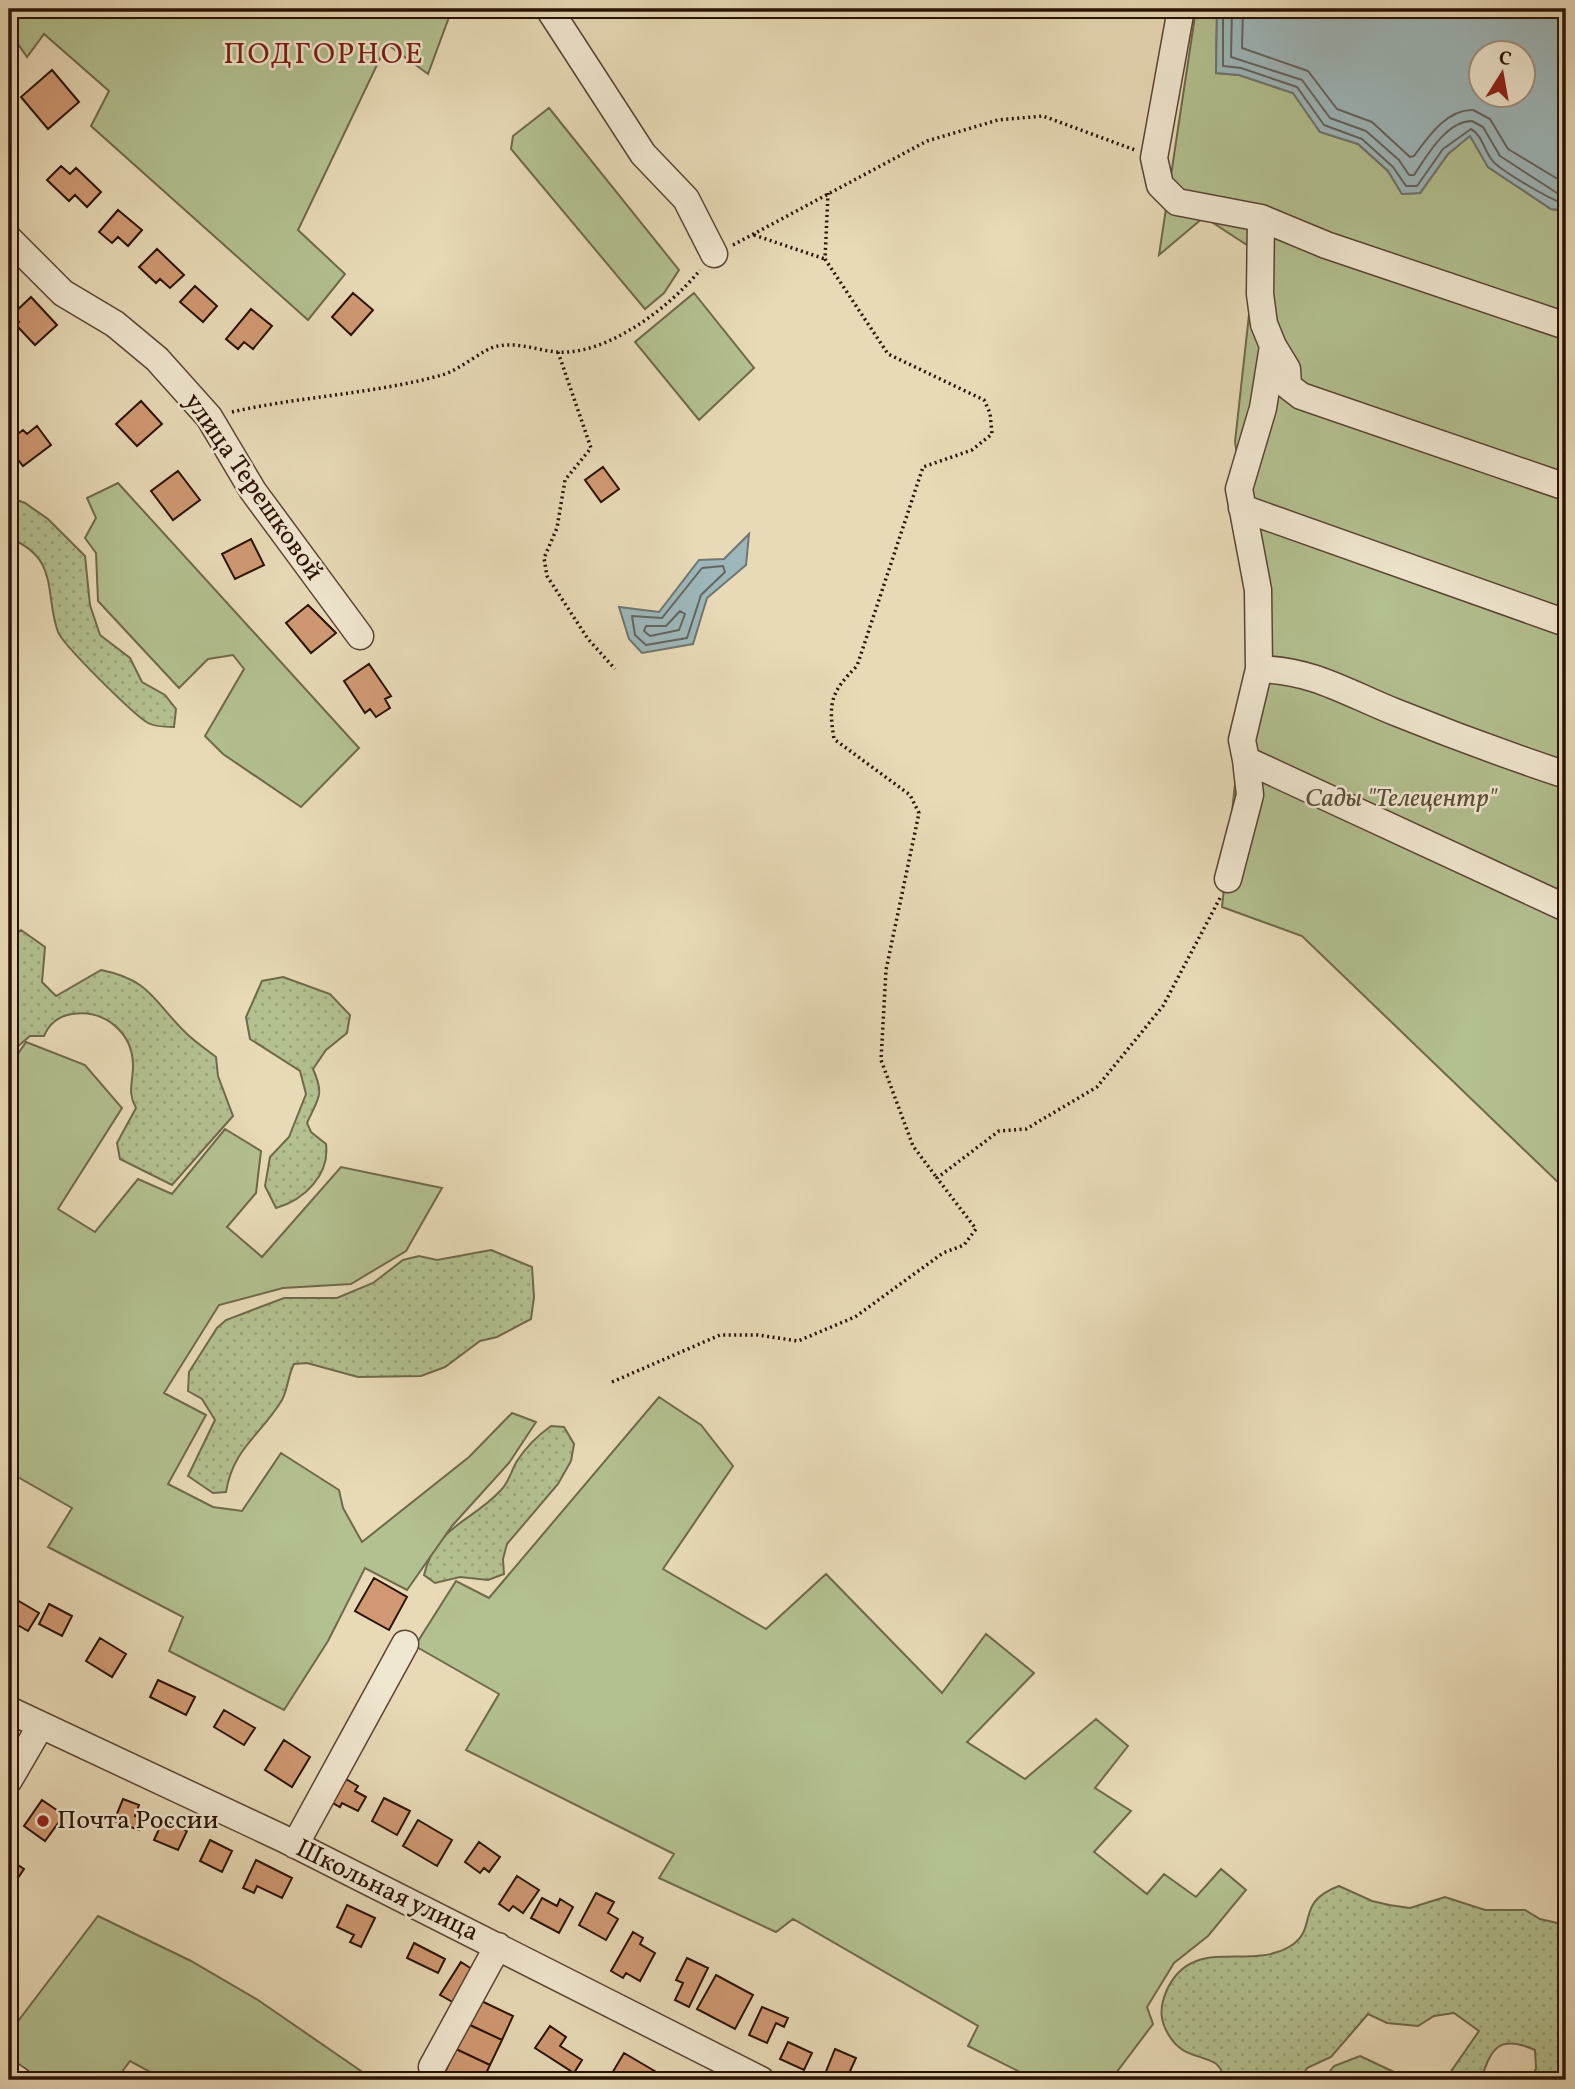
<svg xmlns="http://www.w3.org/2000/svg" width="1575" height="2089" font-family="Vollkorn,serif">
  <defs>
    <pattern id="grass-dots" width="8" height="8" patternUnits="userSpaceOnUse" patternTransform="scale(1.75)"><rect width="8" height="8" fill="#b3c090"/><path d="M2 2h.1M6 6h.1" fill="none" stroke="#9aa47b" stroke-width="1.8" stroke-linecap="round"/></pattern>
  </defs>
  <rect width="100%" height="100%" fill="#e8dab7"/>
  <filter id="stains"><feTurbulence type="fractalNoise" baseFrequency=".00286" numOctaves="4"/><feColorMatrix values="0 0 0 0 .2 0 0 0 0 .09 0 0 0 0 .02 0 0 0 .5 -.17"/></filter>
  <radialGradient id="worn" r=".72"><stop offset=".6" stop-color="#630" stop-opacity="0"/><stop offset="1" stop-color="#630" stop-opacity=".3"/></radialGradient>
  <!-- grass -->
  <path fill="url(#grass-dots)" stroke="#6e694a" stroke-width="2" d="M9,497L25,503L48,519L85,556L90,605L100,635L130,658L142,682L165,695L176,709L174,727C166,727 155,727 148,723C134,715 63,645 58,632C44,593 60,558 9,538Z
    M21,930L45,947L42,982L56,996L101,970C151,980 153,1001 186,1033C195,1042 206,1049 216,1057L218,1076L233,1116L172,1185L120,1159L117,1143L136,1108C127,1092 133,1083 133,1066C133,1032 104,1009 72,1014C59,1016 49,1024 44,1036H30L9,1054V1037L14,1035C23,1004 12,1010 11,986C10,970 12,955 9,939Z
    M283,977L330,994L350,1015L347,1033L326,1050L313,1069C325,1096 318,1098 307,1123L311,1132L326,1144C330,1175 304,1200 276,1208L265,1186L270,1157L289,1137L306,1094L300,1071L250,1039L246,1017L262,981Z
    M491,1250L532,1267L534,1297L531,1319L497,1337L480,1341L445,1367L421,1376L358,1377L307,1363L294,1364C288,1375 288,1389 282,1400C261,1435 233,1448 226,1492L213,1493L188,1476L215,1420L202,1399L188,1391L189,1372L217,1328L226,1320L284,1298H337L373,1283L403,1260L419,1256L437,1260Z
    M551,1426L564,1427L574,1444L571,1461L558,1484L507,1544L503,1559L504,1574L488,1580L460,1577L435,1583L424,1575C436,1525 471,1523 501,1490C509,1482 511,1471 517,1461C526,1447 537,1436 551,1426Z
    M1339,1886L1372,1901L1389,1905L1410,1908L1445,1897L1485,1910H1525L1540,1919L1566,1925V2060L1562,2080H1532L1536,2068L1535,2050C1499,2034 1491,2048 1481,2080H1445L1479,2031L1454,2013L1434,2016L1418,2026L1387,2023L1368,2014L1331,2057L1307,2068L1301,2080H1227C1224,2075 1220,2066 1215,2063C1198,2054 1182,2056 1170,2037C1160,2022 1159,2009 1166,1992C1191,1934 1248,1971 1289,1947C1320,1929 1293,1903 1339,1886Z"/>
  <!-- garden -->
  <path fill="#b3c090" stroke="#6e694a" stroke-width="2" d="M9,9H452L428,74L387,44L298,230L345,274L308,320L91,126L109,91L44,34L27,57L9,31Z
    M1196,9H1217L1216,73L1239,75L1293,93L1320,132L1358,144L1388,171L1402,194L1420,193L1448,154L1470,135L1488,167L1551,209L1566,211V1190L1302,936L1222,907L1257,576L1235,442L1256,251L1204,217L1159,255Z
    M549,108L679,270L664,293L645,309L511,149L513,136Z
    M694,293L754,368L699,420L635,342Z
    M118,483L359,748L301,807L223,754L205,736L244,669L233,655L208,659L179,688L98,601L96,553L85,538L96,518L87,498Z
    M26,1042L85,1065L122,1108L58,1209L95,1232L138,1179L172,1194L225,1129L261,1151L256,1193L227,1227L262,1257L341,1167L442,1188L406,1251L351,1284L283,1288L219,1305L164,1393L206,1415L168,1484L213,1507L242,1511L281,1453L339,1490L343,1508L362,1542L469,1457L512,1413L536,1422L509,1463L452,1526L407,1590L365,1568L328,1641L284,1710L169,1651L183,1617L48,1547L72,1508L9,1472V1067Z
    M659,1397L701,1425L733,1466L663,1569L766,1629L826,1574L942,1693L986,1634L1034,1673L967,1742L1025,1779L1096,1719L1128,1746L1095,1788L1131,1811L1094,1852L1147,1894L1164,1874L1196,1897L1221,1869L1246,1890L1208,1936L1174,1963L1147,2007L1153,2024L1116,2073H1093L1089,2080H1036L968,2046L978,2026L793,1919L776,1932L659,1878L674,1854L466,1750L499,1694L415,1646L456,1581L489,1598Z
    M98,1916L191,1961L258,2000L374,2080H165L130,2061L116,2080H37L9,2059V2033Z
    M1360,2056L1411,2080H1323L1334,2066Z"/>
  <!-- water -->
  <path fill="#9db7ba" stroke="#6f7572" stroke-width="2" fill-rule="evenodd" d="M1217,9H1566V211L1551,209L1488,167L1470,136L1448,154L1420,193L1402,194L1388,171L1358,144L1320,132L1293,93L1239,75L1216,73ZM1480,52H1522V94H1480Z
    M749,534L746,565L707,598L693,644L642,653L629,639L619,607L659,612L699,560L724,559Z"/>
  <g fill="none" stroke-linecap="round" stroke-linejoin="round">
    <!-- shore -->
    <path stroke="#646460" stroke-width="2" d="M1223,9V66L1241,68L1297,87L1324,125L1362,139L1393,167L1406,186H1417L1443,149L1471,129C1482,135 1484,150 1492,160C1499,170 1554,202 1566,204
      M1232,9L1231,57L1302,80L1330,118L1366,131L1399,160L1409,175H1414C1427,156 1446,121 1472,121L1483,127L1500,156L1557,193L1566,195
      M1243,9L1242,48L1308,71L1337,109L1372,122L1410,157L1414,156C1428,137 1447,109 1473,110L1490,119L1508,149L1566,184
      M723,566L725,572L701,595L687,638L646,645L635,635L632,616L662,618L702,568Z
      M680,611L685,614L679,630L650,636L644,631L646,626H666Z"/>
  </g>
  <!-- building -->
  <path fill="#d09973" stroke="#2a1205" stroke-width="2" d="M460,9H488L486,17Z
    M52,70L79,102L48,129L21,97Z
    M61,166L70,174L76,168L101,192L87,207L75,195L69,201L47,180Z
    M118,210L142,230L128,246L118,237L112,243L99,232Z
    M157,249L184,275L170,288L160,279L156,283L139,267Z
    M195,286L217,306L203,322L180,302Z
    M353,293L373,310L351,335L332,317Z
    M31,297L57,325L35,345L16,325L19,322L12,315Z
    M251,309L272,326L253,349L244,342L238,349L226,339Z
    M141,401L162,424L137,446L116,424Z
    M37,426L51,445L23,466L9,448L18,441L15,436L23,430L27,434Z
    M603,467L619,489L601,502L585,480Z
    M178,471L200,500L173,520L151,491Z
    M251,539L264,565L235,579L222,554Z
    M308,605L336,633L311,653L286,623Z
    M369,664L391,696L385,699L390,708L376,717L370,709L365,713L344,681Z
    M374,1578L407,1597L389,1630L355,1611Z
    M12,1597L39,1613L28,1631L9,1620Z
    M49,1604L72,1616L62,1636L39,1624Z
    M100,1638L126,1654L112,1677L86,1661Z
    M158,1680L195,1697L186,1715L150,1697Z
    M224,1710L255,1728L244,1745L214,1727Z
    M284,1740L310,1757L292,1787L265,1770Z
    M344,1778L358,1786L355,1791L366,1797L358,1811L342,1803L340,1807L331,1802Z
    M384,1798L410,1811L397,1835L372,1821Z
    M123,1799L139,1805L135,1816L143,1819L139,1830L114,1821Z
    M42,1800L64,1815L45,1841L24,1826Z
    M163,1820L187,1831L178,1850L154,1840Z
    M418,1820L452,1840L437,1866L403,1846Z
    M210,1840L232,1851L222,1872L200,1861Z
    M479,1842L500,1857L489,1872L484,1868L480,1873L465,1862Z
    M9,1859L24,1869L9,1891Z
    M256,1860L292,1878L282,1898L257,1886L254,1893L243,1888Z
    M517,1876L539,1890L523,1913L513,1906L509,1911L499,1904Z
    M596,1893L614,1902L608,1913L618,1919L606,1940L579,1925Z
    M542,1898L557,1906L560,1899L573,1907L559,1933L531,1918Z
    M347,1905L375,1918L361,1947L350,1942L354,1935L337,1927Z
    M633,1932L643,1938L640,1944L655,1953L640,1981L626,1973L623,1978L611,1971Z
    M414,1943L445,1959L438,1973L407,1958Z
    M687,1958L708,1968L689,2007L675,2000L683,1983L676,1980Z
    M461,1962L478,1973L458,2005L440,1995Z
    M716,1975L753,1995L735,2029L697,2009Z
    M473,1997L513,2016L502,2040L461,2021Z
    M762,2007L788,2018L784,2027L776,2023L767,2043L749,2035Z
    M468,2024L502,2040L490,2065L456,2049Z
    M550,2026L566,2037L560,2046L582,2060L574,2073L535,2048Z
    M788,2042L812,2053L804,2070L780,2059Z
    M456,2049L490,2065L483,2080H456L444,2074Z
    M835,2049L856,2058L846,2080L823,2079Z
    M624,2053L658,2073L653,2080H608Z"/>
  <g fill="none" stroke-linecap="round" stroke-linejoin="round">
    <!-- minor casing -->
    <g stroke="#5a4432" stroke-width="29">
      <path id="minor" d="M549,9L643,154L686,199L714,254
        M1181,9L1154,158L1160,185L1177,202L1261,218L1260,294L1264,324L1273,346L1263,408L1239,489L1258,590L1259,669L1242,740L1246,760L1566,908
        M1261,218L1326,245L1566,326
        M9,239L63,293L115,324L157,359L209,417L253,491L360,636
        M1273,346L1287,369L1288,386L1301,396L1566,487
        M1242,508L1566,623
        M1259,669C1315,671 1345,692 1395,712C1452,735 1509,756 1566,775
        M1228,879L1250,795L1246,760
        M9,1710L282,1838L761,2080
        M9,1780L41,1725
        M295,1845L405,1644
        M432,2067L498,1946
        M9,2074L18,2080"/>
    </g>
    <!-- path -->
    <path stroke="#2a1205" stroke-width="3.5" stroke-dasharray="2 3.5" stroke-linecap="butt" d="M828,193L825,259L888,354L984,400L990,413L992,434L972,450L923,467L857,666C831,692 828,702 834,739L910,795L919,813L886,970L881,1060L913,1146L937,1178
      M754,235L825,259
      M733,245L927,141L998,120L1043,116L1135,150
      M558,352L591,448L565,480L557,528L544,558L547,576L588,639L615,669
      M232,412C301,396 374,394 442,375C460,370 484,348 498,346C518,342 537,350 556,352C607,356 670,307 700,270
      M612,1382L720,1335H758L798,1341L855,1317L943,1253L964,1245L976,1229L937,1178L999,1131L1026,1129L1097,1087L1163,1006L1220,898"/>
    <!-- minor -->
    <use href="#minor" stroke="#f0e7d0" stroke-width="26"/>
  </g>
  <!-- markers -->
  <circle fill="#8f2418" stroke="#f0e7d0" stroke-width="2.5" cx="43" cy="1821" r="7"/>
  <g text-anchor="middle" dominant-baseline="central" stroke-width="5" stroke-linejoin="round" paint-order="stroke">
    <!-- street labels -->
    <g font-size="26" fill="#2a1205" stroke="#f0e7d0">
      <text transform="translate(253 487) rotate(55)">улица Терешковой</text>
      <text transform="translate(387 1891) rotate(26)">Школьная улица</text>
    </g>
    <!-- park labels -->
    <g font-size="26" font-style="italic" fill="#5a4f36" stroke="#f0e7d0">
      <text x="1401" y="799">Сады "Телецентр"</text>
    </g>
    <!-- poi labels -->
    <g font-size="26" fill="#2a1205" stroke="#f0e7d0" text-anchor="start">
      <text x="57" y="1821">Почта России</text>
    </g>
    <!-- quarter labels -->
    <g font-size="30" letter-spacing="2" fill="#7a1f14" stroke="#f0e7d0">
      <text x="324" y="55">ПОДГОРНОЕ</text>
    </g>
  </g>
  <!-- margin -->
  <rect width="1575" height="2089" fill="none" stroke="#e8dab7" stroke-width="35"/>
  <rect x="10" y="10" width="1554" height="2068" fill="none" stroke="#2a1205" stroke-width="3.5"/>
  <rect x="18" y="18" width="1540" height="2054" fill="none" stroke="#2a1205" stroke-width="2"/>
  <!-- north arrow -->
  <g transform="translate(1502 74) rotate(11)"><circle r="33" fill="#f0e7d0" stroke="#a1927f" stroke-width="2"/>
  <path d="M0-5L12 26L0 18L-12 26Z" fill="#8f2418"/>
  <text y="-10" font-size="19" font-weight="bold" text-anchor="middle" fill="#2a1205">С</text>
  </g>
  <rect width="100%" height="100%" filter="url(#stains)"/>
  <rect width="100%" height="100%" fill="url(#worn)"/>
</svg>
